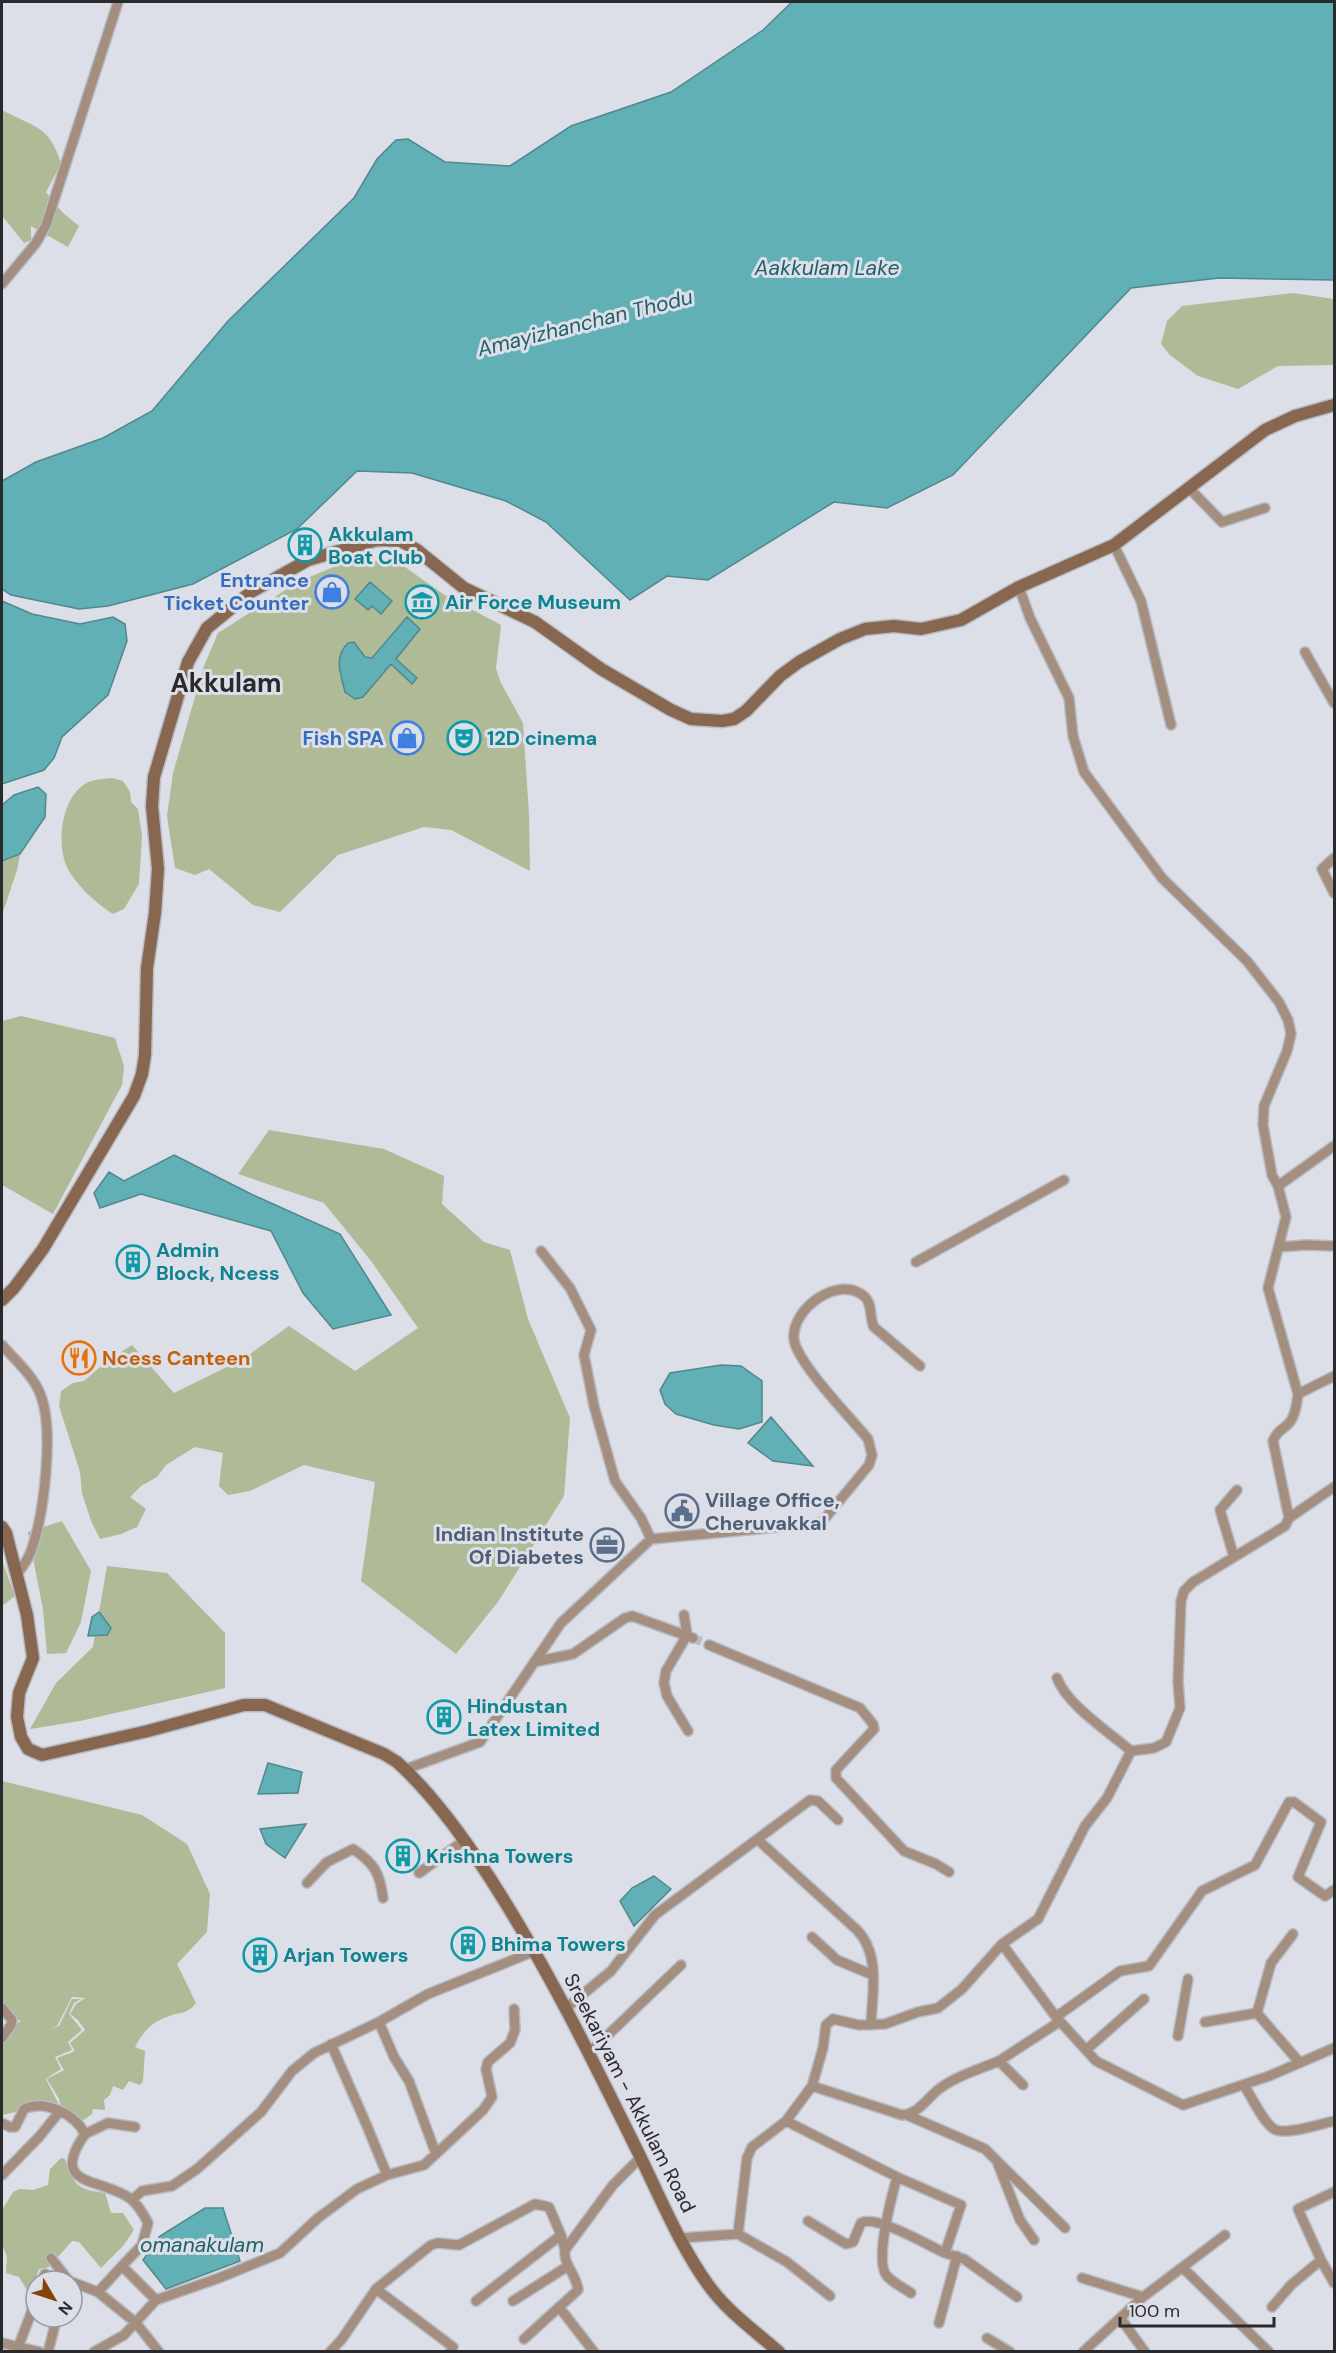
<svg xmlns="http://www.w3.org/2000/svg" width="1336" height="2353" font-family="'DM Sans',sans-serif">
  <rect width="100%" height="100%" fill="#dcdfe7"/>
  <!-- green -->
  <path fill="#afba96" d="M2,110C33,127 50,125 61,164L46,192L62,212L79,226L68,247L31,226V240L24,243L4,218L2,219Z
    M1293,293L1334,299V365L1278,366L1238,389L1198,376L1170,355L1161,344L1167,321L1182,306Z
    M350,560L398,562L443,594L501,625L496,668L500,681L523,723L529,814L530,871L451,830L424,827L338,855L280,912L253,905L209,869L195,875L175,868L167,816L173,773L204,666L218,633L298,582Z
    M112,778L123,781L130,792L131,802L138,809L142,836L139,884L124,909L113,914C97,904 77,886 68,869C56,847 61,803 81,787C90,779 101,779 112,778Z
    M20,854L17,870L2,915V861Z
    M21,1016L115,1038L124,1066L122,1085L53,1214L2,1185V1021Z
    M269,1130L384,1149L444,1176L442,1204L484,1242L510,1250L528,1319L570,1418L564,1496L498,1602L456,1654L361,1581L375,1482L304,1465L250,1491L228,1495L219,1486L223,1453L195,1447L166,1465L157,1477L141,1486L130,1497L146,1509L137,1527L121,1534L100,1539L91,1521L82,1493L80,1472L59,1406L61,1391L73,1383L84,1381L107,1361L132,1345L174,1393L243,1359L289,1326L355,1371L418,1328L371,1261L324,1203L238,1174Z
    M62,1521L91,1571L81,1622L66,1653L47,1654L43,1610L28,1532Z
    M2,1560L15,1596L2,1606Z
    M107,1566L167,1573L225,1633V1688L80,1721L30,1729L56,1683L93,1647Z
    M2,1781L142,1815L187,1844L210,1894L207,1932L177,1964L196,2003C186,2016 180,2011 167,2017C152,2022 142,2033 135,2047L145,2051L143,2081L140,2085L129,2081L123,2090L113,2086L110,2095L104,2100L105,2110L93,2109L92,2114L84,2120L61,2110L59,2099L47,2079L64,2070L57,2058L75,2051L70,2043L85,2030L78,2020L70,2014L76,2004L85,1998L72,1997L57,2026L48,2030L59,2026L72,1999H81L74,2003L69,2014L82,2030L68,2042L72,2050L55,2057L61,2069L46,2079L58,2103V2110L20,2111L2,2115V2042L18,2022H21L2,2004Z
    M61,2158L65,2159C75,2186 76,2189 105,2193L111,2213H123L134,2230L123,2246L101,2268L79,2242L72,2241L49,2267L39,2269L35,2281L27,2290L19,2277L6,2273L7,2257L2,2245V2210L13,2192L20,2189L33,2190L48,2185L50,2169Z"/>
  <!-- water -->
  <path fill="#61b0b6" stroke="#50888d" stroke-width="1.5" d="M792,2H1334V280L1219,278L1131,288L953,475L887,508L834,502L708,580L667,576L630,600L546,522L506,501L412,473L357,471L297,529L193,584L108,606L79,609L11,595L2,589V481L36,462L103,438L152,411L228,321L354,198L377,159L396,140L408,139L445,162L510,166L571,126L671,92L763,30Z
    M370,582L392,601L381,614L372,606L368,610L355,599Z
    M2,601L32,614L80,624L113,617L125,624L127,641L108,695L62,737L54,758L44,770L2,784Z
    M407,617L420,629L396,659L417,678L412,684L391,664L363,697L355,699L345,692C341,674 333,658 348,643L354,642L365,657L372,658Z
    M38,787L46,794L45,817L20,854L2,861V805L14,795Z
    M174,1155L251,1194L340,1234L391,1315L333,1329L303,1293L271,1231L141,1194L100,1208L94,1193L109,1172L124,1181Z
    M721,1365L741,1366L762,1381V1422L739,1429L714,1425L676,1414L665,1404L660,1390L670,1373Z
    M771,1417L813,1466L773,1461L748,1443Z
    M99,1612L111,1628L107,1635L88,1636L92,1617Z
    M268,1763L302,1772L298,1793L258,1794Z
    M306,1824L285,1858L266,1844L260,1829Z
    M654,1876L671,1889L634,1926L620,1901L632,1888Z
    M205,2208H223L240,2261L166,2289L143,2260L160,2236Z"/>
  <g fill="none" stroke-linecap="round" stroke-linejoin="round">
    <!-- minor-tunnel -->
    <path stroke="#b8bbc2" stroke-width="9" stroke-dasharray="9 4.5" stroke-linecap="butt" d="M693,1638L709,1645"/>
    <!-- minor casing -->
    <g stroke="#b8bbc2" stroke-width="12">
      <path id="minor" d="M2,284L36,243L46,225L118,2
        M1189,488L1222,522L1265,508
        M1114,545L1141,601L1171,725
        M1305,652L1334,703
        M1334,858L1322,869L1334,893
        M1278,1186L1334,1146
        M1279,1247L1306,1245L1334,1246
        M916,1262L1064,1180
        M2,1345C15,1360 34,1376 41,1396C54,1431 44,1516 31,1551C28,1560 21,1568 17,1575
        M1298,1394L1334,1376
        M1289,1518L1334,1487
        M651,1539L821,1523L869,1465L872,1455L868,1439C851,1418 798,1364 794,1340C790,1309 840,1273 865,1297C873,1305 869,1318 874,1327L920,1366
        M1234,1557L1220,1510L1237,1490
        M684,1615L687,1635L666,1671L664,1683L667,1696L688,1731
        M709,1645L860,1708L873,1724L874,1729L836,1770V1778L904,1851L936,1864L949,1872
        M534,1662L573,1654L625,1618L632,1616L693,1638
        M1057,1678C1067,1705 1109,1732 1131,1751
        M406,1769L480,1742L561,1623L651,1539L641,1518L615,1481L594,1406L584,1355L591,1330L570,1288L541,1251
        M757,1839L857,1930C881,1955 872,1994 871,2025
        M419,1873L465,1840
        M307,1883L327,1862L353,1849C374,1863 380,1873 383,1898
        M812,1937L837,1960L873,1975
        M1002,1944L1056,2017L1096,2061L1183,2105L1269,2076L1334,2048
        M2,2008L12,2020L11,2025L2,2038
        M565,2009L611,1971L655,1915L810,1800L818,1801L838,1820
        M1257,2013L1271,1963L1293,1934
        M1056,2017L1120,1971L1149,1966L1202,1891L1255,1865L1289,1802H1294L1321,1822L1298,1877L1325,1896L1334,1890
        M379,2022L394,2057L409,2081L436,2154
        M1205,2022L1257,2013L1300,2063
        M1178,2036L1188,1979
        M331,2044L367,2126L387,2175
        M1086,2050L1144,1999
        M588,2054L681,1965
        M999,2061L1059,2022
        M1244,2085C1251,2096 1263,2122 1274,2129C1285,2136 1320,2124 1334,2121
        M812,2086L902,2115C920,2113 926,2099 939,2089C956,2076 980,2069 999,2061L1023,2085
        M907,2115L985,2149L1065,2228
        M786,2121L897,2177L961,2205L945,2253L964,2259L1017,2297
        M2,2123L10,2127H15L24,2109C44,2099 75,2114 85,2134C47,2189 103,2177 131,2199C138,2205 144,2215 148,2223L142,2245L122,2266L156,2300
        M85,2134L108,2123L135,2127
        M998,2164L1020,2220L1034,2240
        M2,2175L39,2137L60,2111
        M897,2177C892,2195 874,2262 887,2276C893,2283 904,2288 911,2293
        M132,2200L142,2191L172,2186L197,2169L261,2112L292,2071L314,2053L379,2022L428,1994L535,1951
        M808,2221L846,2244L853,2242L861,2223C876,2214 929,2246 945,2253
        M738,2234L787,2262L830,2296
        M681,2238L738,2234L747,2158L752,2147L786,2121L812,2086L823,2048L826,2025L833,2019L859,2025L885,2024L918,2012L938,2008L962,1989L1002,1944L1038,1919L1085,1826L1107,1798L1131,1751L1154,1748L1166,1742L1180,1708L1178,1681L1181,1601L1184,1591L1193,1582L1285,1526L1289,1518L1273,1441C1278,1429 1282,1431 1289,1423C1295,1417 1297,1403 1298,1394L1268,1288L1286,1217L1278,1186L1272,1175L1263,1125L1264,1106L1287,1051L1291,1034L1288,1020L1279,1002L1247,961L1162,878L1084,772L1073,736L1069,698L1030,618L1019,587
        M51,2258L69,2281
        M1321,2260L1298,2209L1334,2192
        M1183,2268L1269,2352
        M1082,2278L1143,2297
        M43,2281L45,2274L58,2281
        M72,2282L98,2292L122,2266
        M376,2289L453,2347L450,2352
        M98,2292L136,2323L159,2352
        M476,2301L561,2235
        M513,2301L568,2266
        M559,2307L594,2352
        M1272,2307L1291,2285L1321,2260L1334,2283
        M1121,2319L1145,2352
        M939,2323L957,2256
        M987,2338L1010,2352
        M524,2339L578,2290C577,2275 563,2265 565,2250
        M2,2343L40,2352
        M19,2345L36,2300
        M48,2352L57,2317
        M94,2352L124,2335L156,2300L219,2278L280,2253L318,2218L357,2189L387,2175L424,2165L483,2110L492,2097L486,2069L488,2062L510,2043L515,2030L514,2009
        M330,2352L342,2339L376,2289L431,2245L438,2243L459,2245L535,2204L549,2207L561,2235L565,2250L613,2185L640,2158
        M1083,2352L1143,2297L1225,2235"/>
    </g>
    <!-- secondary casing -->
    <g stroke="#b8bbc2" stroke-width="15">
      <path id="secondary" d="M2,1300L14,1288L43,1249L134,1096L142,1074L145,1055L147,968L155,913L158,869L152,806L154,777L188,662L207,628L251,592L308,560L377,540L401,541L417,550L464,588L535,622L601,669L671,710L691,719L722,721L734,719L746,711L780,676L799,662L840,639L865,629L894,626L921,629L961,620L1019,587L1114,545L1265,430L1295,416L1334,405
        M2,1527L6,1533L27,1615L33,1658L19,1693L17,1717L21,1737L28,1749L42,1755L148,1731L244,1705H265L384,1754L397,1762C437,1798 472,1849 500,1894C551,1975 593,2061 635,2146C658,2192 679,2245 709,2286C728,2312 755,2331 779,2352"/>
    </g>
    <!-- minor -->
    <use href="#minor" stroke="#a48e7f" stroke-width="9"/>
    <!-- secondary -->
    <use href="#secondary" stroke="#876750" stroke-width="12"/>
  </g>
  <!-- icons -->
  <defs>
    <g id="building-ring" transform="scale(1.725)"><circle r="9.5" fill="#dcdfe7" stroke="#0f9aa8" stroke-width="1.5"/><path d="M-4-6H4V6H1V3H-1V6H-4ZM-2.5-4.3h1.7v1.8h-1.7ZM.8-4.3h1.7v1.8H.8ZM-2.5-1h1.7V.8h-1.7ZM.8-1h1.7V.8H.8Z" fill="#0f9aa8"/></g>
    <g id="shop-ring" transform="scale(1.725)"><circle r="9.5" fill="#dcdfe7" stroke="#3f7fe0" stroke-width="1.5"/><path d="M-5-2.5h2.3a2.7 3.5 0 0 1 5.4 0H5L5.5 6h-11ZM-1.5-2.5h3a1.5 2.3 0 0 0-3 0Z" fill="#3f7fe0"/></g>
    <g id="museum-ring" transform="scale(1.725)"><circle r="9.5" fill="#dcdfe7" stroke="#0f9aa8" stroke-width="1.5"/><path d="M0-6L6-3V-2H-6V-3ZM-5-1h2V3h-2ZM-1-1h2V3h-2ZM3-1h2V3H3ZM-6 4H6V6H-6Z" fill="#0f9aa8"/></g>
    <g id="theatre-ring" transform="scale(1.725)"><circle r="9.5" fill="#dcdfe7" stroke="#0f9aa8" stroke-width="1.5"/><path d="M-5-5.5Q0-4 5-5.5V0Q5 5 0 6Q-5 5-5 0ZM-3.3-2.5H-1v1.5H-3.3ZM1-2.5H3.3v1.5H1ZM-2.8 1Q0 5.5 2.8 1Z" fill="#0f9aa8"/></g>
    <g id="restaurant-ring" transform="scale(1.725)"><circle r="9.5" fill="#dcdfe7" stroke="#e8710a" stroke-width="1.5"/><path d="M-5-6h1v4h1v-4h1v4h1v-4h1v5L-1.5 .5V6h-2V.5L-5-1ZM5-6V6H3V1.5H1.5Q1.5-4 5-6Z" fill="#e8710a"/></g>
    <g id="civic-ring" transform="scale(1.725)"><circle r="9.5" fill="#dcdfe7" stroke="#5c6f8a" stroke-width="1.5"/><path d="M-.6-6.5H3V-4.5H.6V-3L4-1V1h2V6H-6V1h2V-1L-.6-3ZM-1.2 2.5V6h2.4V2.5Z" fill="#5c6f8a"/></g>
    <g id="office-ring" transform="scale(1.725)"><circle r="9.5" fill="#dcdfe7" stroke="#5c6f8a" stroke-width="1.5"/><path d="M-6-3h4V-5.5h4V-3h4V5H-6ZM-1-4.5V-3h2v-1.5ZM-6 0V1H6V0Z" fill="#5c6f8a"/></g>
  </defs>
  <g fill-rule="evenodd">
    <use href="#building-ring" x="305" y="545"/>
    <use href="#shop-ring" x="332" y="592"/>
    <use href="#museum-ring" x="422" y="602"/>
    <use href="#shop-ring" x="407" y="738"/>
    <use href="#theatre-ring" x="464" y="738"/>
    <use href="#building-ring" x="133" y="1262"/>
    <use href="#restaurant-ring" x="79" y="1358"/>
    <use href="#civic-ring" x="682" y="1511"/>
    <use href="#office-ring" x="607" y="1545"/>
    <use href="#building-ring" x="444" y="1717"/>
    <use href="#building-ring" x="403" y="1856"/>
    <use href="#building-ring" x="468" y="1944"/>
    <use href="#building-ring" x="260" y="1955"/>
  </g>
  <g text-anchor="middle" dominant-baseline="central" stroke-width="6" stroke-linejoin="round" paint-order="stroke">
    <!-- culture labels -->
    <g font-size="20" font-weight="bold" fill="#0d838f" stroke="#dcdfe7" text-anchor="start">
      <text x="328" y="534">Akkulam<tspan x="328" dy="23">Boat Club</tspan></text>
      <text x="445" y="602">Air Force Museum</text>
      <text x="487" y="738">12D cinema</text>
      <text x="156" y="1250">Admin<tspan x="156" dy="23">Block, Ncess</tspan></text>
      <text x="467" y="1706">Hindustan<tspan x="467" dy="23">Latex Limited</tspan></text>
      <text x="426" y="1856">Krishna Towers</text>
      <text x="491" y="1944">Bhima Towers</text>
      <text x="283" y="1955">Arjan Towers</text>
    </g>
    <!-- shop labels -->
    <g font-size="20" font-weight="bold" fill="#366cbe" stroke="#dcdfe7" text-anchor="end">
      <text x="309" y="580">Entrance<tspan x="309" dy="23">Ticket Counter</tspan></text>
      <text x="384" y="738">Fish SPA</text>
    </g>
    <!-- food labels -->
    <g font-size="20" font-weight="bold" fill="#c56008" stroke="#dcdfe7" text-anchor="start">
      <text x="102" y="1358">Ncess Canteen</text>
    </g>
    <!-- service labels -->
    <g font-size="20" font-weight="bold" fill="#4e5e75" stroke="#dcdfe7" text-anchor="start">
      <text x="705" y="1500">Village Office,<tspan x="705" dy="23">Cheruvakkal</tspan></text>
      <text x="584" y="1534" text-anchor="end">Indian Institute<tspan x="584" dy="23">Of Diabetes</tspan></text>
    </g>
    <!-- street labels -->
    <g font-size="20" fill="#292a2d" stroke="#dcdfe7">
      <text transform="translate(630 2093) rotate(63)">Sreekariyam - Akkulam Road</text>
    </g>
    <!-- water labels -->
    <g font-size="21" font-style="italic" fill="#1f6066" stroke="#dcdfe7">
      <text x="827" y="268">Aakkulam Lake</text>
      <text transform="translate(585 323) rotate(-14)">Amayizhanchan Thodu</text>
      <text x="202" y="2245">omanakulam</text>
    </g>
    <!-- district labels -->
    <g font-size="26" font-weight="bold" fill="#292a2d" stroke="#dcdfe7">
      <text x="226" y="683">Akkulam</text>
    </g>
  </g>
  <!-- border -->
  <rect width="1336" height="2353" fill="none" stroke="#292a2d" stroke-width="6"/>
  <!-- north arrow -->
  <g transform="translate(54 2299) rotate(129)"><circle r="28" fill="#dcdfe7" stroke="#94979d" stroke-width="1.5"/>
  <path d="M0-4.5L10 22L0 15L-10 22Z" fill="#834309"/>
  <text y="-9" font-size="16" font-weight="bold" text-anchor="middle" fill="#292a2d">N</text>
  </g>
  <!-- scale -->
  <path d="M1120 2317v9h154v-9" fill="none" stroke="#292a2d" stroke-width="3"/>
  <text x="1129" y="2317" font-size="18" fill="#292a2d" stroke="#dcdfe7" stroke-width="4.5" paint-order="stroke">100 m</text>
</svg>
